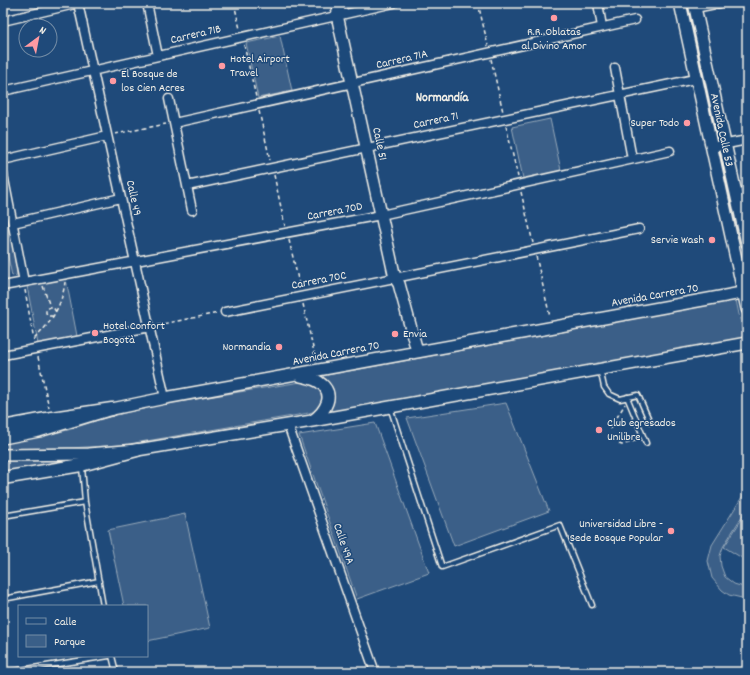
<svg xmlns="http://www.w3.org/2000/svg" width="750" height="675" font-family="Dekko,sans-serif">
  <rect width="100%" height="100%" fill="#1f4a7a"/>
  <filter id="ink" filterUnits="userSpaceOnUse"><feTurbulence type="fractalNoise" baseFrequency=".025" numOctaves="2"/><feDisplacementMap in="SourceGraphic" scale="8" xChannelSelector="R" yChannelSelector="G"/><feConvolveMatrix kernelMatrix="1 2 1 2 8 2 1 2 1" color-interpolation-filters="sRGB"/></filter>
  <g filter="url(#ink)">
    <!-- green -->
    <path fill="#3a5f88" stroke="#97a8b8" d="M280,36L292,91L258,98L246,43Z
      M550,119L562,175L524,183L512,127Z
      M3,186L10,222L17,275L12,276L7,252H3Z
      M66,279L77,336L38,344L27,286Z
      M736,300L744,338L327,413V382L322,376Z
      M307,381L317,386L325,398C321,413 312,412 298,415L123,445L69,448L3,449V444L68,430L98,420L147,407Z
      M506,403L549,511L454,546L407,418Z
      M375,423L429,573L357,599L299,435Z
      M13,459L67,460L32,469L3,473V460Z
      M747,489V508L723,547L720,556L721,566L725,577L734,584L747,588L746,599L729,595L722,590L712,578L708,561L712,545Z
      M747,511V561L724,547Z
      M185,514L210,628L147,641V606H124L108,530Z"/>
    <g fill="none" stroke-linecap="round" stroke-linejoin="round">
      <!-- lane casing -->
      <g stroke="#f4f1e8" stroke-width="7">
        <path id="lane" d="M600,369L604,387L609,394L620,399L638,395L650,422
          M627,397L646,443
          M390,407L442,567L560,525L592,605
          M82,467L85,502L103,606
          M3,516L85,502
          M3,599L99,581
          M112,656L116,672
          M8,672L109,656"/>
      </g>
      <!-- street casing -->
      <g stroke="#f4f1e8" stroke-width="11">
        <path id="street" d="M78,3L165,398
          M147,3L158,56
          M598,3L602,27
          M695,8L720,3
          M3,21L79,3
          M615,68L632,159
          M3,91L394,3
          M169,99L192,210
          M174,123L635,20
          M712,147L747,140
          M3,160L107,136
          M3,174L24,282
          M187,186L690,80
          M13,223L121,198
          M3,286L381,215L670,151
          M225,312L639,229
          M3,355L150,327
          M288,425L375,672"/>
      </g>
      <!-- secondary casing -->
      <g stroke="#f4f1e8" stroke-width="14">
        <path id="secondary" d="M680,3L747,309
          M694,3L747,243
          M339,8L337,15L395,278L399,284L417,351
          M301,376C307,377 314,379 319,382C337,394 325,412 312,421
          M3,438L39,431L112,409L165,398L747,292
          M3,455L89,454L137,450L312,421L747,343"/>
      </g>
      <!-- primary casing -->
      <g stroke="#f4f1e8" stroke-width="15">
        <path id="primary" d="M3,427L52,418L112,409
          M3,478L81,465L137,450"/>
      </g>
      <!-- path -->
      <path stroke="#f4f1e8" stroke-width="1.5" stroke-dasharray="4 3" stroke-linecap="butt" d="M234,3L240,29
        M478,3L488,46
        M244,45L256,97
        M491,59L503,112
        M259,111L270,160
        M506,126L518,177
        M115,134L166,124
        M274,175L285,226
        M521,192L533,243
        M289,240L300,288
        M536,256L550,317
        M43,286L50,307
        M25,290L34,341
        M303,304L316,361
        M53,316H49L46,313V310L50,307H53L56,312
        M157,325L218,313
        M34,339C51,323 62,306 65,282
        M38,357L49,408
        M610,429L625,404
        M619,444L622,445L638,440"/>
      <!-- lane -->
      <use href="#lane" stroke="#1f4a7a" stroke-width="4"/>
      <!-- street -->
      <use href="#street" stroke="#1f4a7a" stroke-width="8"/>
      <!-- secondary -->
      <use href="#secondary" stroke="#1f4a7a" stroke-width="11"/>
      <!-- primary -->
      <use href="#primary" stroke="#1f4a7a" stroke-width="12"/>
    </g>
  </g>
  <!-- markers -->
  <g fill="#ff9aa2" stroke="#1f4a7a" stroke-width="1.5">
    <circle cx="554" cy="18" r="4"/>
    <circle cx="222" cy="66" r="4"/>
    <circle cx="113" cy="81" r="4"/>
    <circle cx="687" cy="123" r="4"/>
    <circle cx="712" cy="240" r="4"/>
    <circle cx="95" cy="333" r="4"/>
    <circle cx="395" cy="334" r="4"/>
    <circle cx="279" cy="347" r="4"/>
    <circle cx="599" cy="430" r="4"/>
    <circle cx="671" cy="531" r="4"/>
  </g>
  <g text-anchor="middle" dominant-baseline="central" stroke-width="3" stroke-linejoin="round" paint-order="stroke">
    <!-- poi labels -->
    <g font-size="12" fill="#f4f1e8" stroke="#1f4a7a" text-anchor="start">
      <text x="554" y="32" text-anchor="middle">R.R. Oblatas<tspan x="554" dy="14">al Divino Amor</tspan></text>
      <text x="230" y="59">Hotel Airport<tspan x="230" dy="14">Travel</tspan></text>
      <text x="121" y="74">El Bosque de<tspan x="121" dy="14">los Cien Acres</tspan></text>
      <text x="679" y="123" text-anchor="end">Super Todo</text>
      <text x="704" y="240" text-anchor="end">Servie Wash</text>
      <text x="103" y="326">Hotel Confort<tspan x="103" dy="14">Bogotà</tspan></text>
      <text x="403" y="334">Envia</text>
      <text x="271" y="347" text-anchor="end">Normandia</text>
      <text x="607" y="423">Club egresados<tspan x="607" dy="14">Unilibre</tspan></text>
      <text x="663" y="524" text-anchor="end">Universidad Libre -<tspan x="663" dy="14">Sede Bosque Popular</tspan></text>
    </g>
    <!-- street labels -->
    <g font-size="12" fill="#f4f1e8" stroke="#1f4a7a">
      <text transform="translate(196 35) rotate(-13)">Carrera 71B</text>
      <text transform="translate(402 60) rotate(-13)">Carrera 71A</text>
      <text transform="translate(436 121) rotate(-12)">Carrera 71</text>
      <text transform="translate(721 130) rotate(78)">Avenida Calle 53</text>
      <text transform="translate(379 144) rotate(78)">Calle 51</text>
      <text transform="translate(133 198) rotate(78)">Calle 49</text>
      <text transform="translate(335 212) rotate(-11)">Carrera 70D</text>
      <text transform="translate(319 281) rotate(-11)">Carrera 70C</text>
      <text transform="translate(655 296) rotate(-10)">Avenida Carrera 70</text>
      <text transform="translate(336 354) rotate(-11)">Avenida Carrera 70</text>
      <text transform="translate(343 544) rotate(71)">Calle 49A</text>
    </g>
    <!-- neighbourhood labels -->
    <g font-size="13" font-weight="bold" fill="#f4f1e8" stroke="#1f4a7a">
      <text x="442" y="98">Normandía</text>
    </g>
  </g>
  <!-- margin -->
  <rect width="750" height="675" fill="none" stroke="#1f4a7a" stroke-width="16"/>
  <rect x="8" y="8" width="734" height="659" fill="none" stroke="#f4f1e8" stroke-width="1.5" filter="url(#ink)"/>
  <!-- legend -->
  <rect x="18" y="605" width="130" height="52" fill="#1f4a7a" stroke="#748da6"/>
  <rect x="26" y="618" width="20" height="6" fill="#1f4a7a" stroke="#748da6"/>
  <text x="54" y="625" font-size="12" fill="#f4f1e8">Calle</text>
  <rect x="26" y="635" width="20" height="12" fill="#3a5f88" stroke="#748da6"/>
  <text x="54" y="645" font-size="12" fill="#f4f1e8">Parque</text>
  <!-- north arrow -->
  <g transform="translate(38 38) rotate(32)"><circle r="19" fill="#1f4a7a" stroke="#748da6"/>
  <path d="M0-3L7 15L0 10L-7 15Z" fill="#ff9aa2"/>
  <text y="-6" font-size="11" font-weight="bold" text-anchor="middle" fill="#f4f1e8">N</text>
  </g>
</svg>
